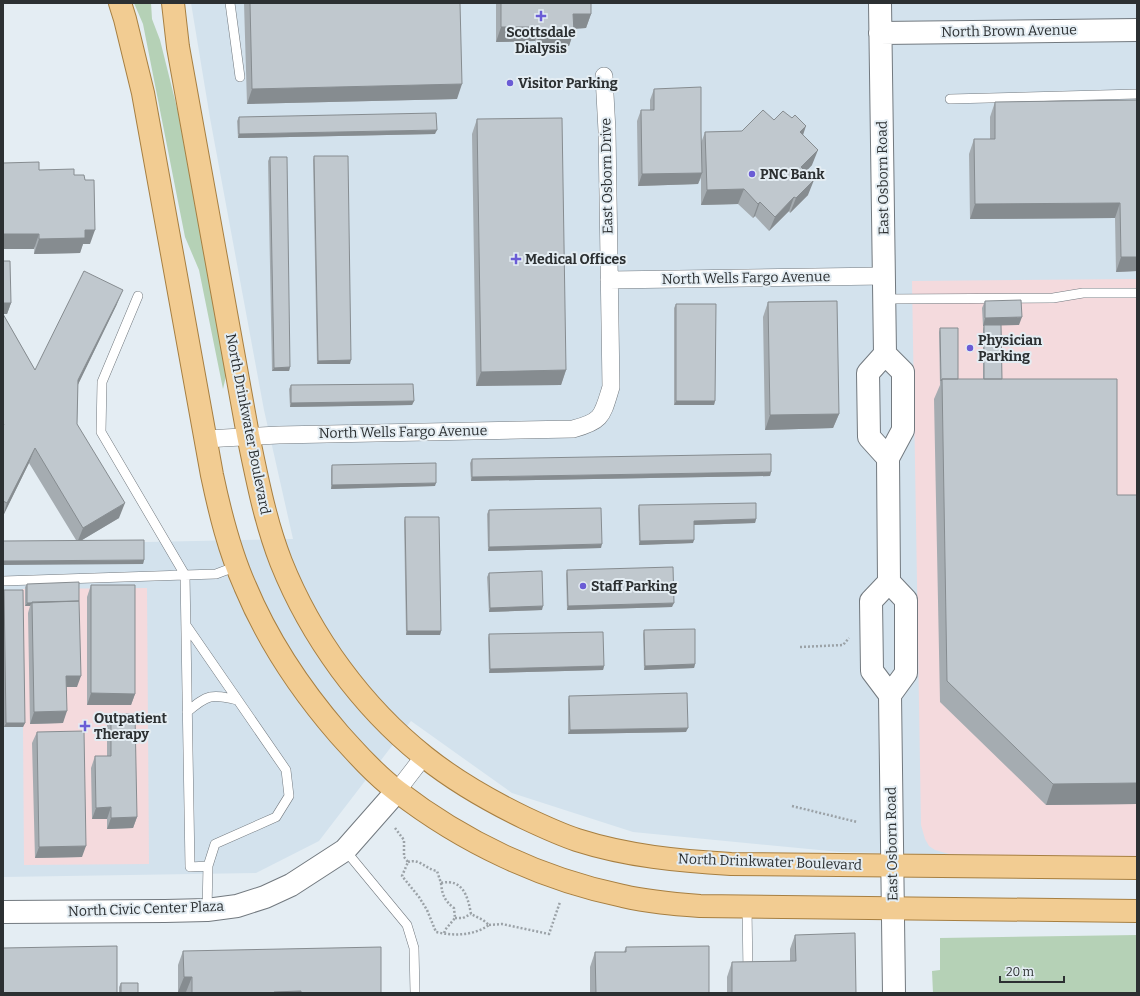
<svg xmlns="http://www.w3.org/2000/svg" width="1140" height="996" font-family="Bitter,serif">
  <rect width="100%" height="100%" fill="#e4edf3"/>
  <!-- built -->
  <path fill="#d3e2ed" d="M191,3H1137V859L840,852L633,832L512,793L411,721L319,841L256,873L3,877V545L293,539L264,410L210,118Z"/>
  <!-- medical -->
  <path fill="#f4dadd" d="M1137,279V859L949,854L935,850L929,846L925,839L921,825L912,281Z
    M147,588L149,864L24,865L22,589Z"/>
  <!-- green -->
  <path fill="#b5d1b6" d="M134,3H151L152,19L160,40L178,112L199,227L221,342L226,376L223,389L199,270L185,237L143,24Z
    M1137,935V993H933L932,971L940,970V938Z"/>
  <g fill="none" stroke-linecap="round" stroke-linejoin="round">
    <!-- lane casing -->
    <g stroke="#72797f" stroke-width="10">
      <path id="lane" d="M230,3L240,77
        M950,99L1137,94
        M138,296L102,382L101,432L185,575L216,574L237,566
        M884,299L1053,298L1083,293H1137
        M3,581L185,575L190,867L208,866L215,844L276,817L289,796L286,770L186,625
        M187,712C208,694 211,694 237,700
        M345,850L407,925L414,948L415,993
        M747,907L748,974
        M207,910L208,865"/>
    </g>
    <!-- street casing -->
    <g stroke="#72797f" stroke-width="18">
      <path id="street" d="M609,280L884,276
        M205,439L279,435L573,429C603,421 602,416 611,387L607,131L604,76
        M397,791L424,756"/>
    </g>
    <!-- secondary casing -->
    <g stroke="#72797f" stroke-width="24">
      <path id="secondary" d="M880,3L885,354L903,372V430L888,458L889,582L871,601L872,671L890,695L894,993
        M880,33L1137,30
        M885,354L868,373L869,437L888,458
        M889,582L906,600V673L890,695
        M3,912L165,911L207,910L237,906L265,897L291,885L345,850L397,791"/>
    </g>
    <!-- primary casing -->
    <g stroke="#a77f41" stroke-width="24">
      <path id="primary" d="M120,3L125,19L143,93L212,475C220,513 229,550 245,586C268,641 300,689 339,734C357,754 376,775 397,791C463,842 541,879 623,896C648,902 674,904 700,906L1137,911
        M173,3L178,47L248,435C257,478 265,521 281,562C311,637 362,707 425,757C455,781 490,801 525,818C542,826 559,834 577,840C627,856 679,861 731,864L1137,868"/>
    </g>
    <!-- path -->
    <path stroke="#9ba2a7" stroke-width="2.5" stroke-dasharray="2 2" stroke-linecap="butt" d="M800,647L843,645L849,638
      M792,806L857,822
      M395,828L404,840V857L408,862L402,876L419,897L427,910L436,932C454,936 473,936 489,925L483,920L471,914C468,897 463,878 441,883L437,871C425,869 420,858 408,862
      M441,883C442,895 445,901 454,908L455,918L445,930L444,934
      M455,918H463L471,914
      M489,925L502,924L549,934L560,902"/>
    <!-- lane -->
    <use href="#lane" stroke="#fff" stroke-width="9"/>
    <!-- street -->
    <use href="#street" stroke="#fff" stroke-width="17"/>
    <!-- secondary -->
    <use href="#secondary" stroke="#fff" stroke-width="22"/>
    <!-- primary -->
    <use href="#primary" stroke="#f2cc92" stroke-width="22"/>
  </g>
  <!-- wall -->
  <path fill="#a5acb1" d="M244,3H460L457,99L247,104Z
    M496,3H591V14L586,28L574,29L569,46L535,47V41L496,42Z
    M654,89L701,130V143L705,132L742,131L774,120L803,134L812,165L805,172L808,195L790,213L789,211L769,231L755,216L753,218L738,204L701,205V178L698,184L638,186L637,121L641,110H650V100Z
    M1137,100V271L1116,272L1115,218L970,219L969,154L974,139H990V117L995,102Z
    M239,117L435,134L238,138L237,121Z
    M477,119L566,370L561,385L476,386L472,134Z
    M314,156L350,364H317L313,160Z
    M270,157L290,367L289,371H272L268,161Z
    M39,170L74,175L90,244H83L80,253L34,254Z
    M3,261L11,303L7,314H3L35,370L117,304L78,384L77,424L119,518L82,540L144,560L143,564L76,540L29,463L3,516Z
    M985,301L1019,325H1001L1002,379L1117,495H1137V804L1046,805L940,702L934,399L940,385L939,332L940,328L958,379H983V329L984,325L983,326L982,308Z
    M768,302L839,414L833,428L765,430L763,317Z
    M676,304L715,401L714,405H674V308Z
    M291,385L414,401L412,405L290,407L289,389Z
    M472,459L771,472L770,476L471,481L470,463Z
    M332,465L435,486L331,489V469Z
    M639,505L756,519L755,523L694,525L693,543L639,545L638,509Z
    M489,510L601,548L488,551L487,514Z
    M405,517L441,631L440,635H406L404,521Z
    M567,570L672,607L567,610L566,574Z
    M489,573L542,610L489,612L487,577Z
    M27,584L77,687H66L63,723L30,724L28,613L30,606H25V587Z
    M91,585L135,694L131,705H87V597Z
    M4,590L25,723L23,727H4L3,594Z
    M644,630L695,664L694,668L644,670L643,634Z
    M489,634L604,666L603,670L489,673L488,638Z
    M569,696L686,732L568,734V700Z
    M111,714L137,817L133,828L107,829V819H92L91,768L95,756H107V725Z
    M37,732L82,857L35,858L32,743Z
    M795,935L856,993H727V977L732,962L790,961V949Z
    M626,947L709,993H590V967L595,952H624Z
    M183,951L381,993H186V992H178V965Z
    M121,983L138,993H119V987Z"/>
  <!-- shaded-wall -->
  <path fill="#868c90" d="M573,14H591L586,28L568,29Z
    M501,27H540L535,41L496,42Z
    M574,31L569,46L535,47L540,32Z
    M462,84L457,99L247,104L252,89Z
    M806,126L801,141L800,132Z
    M437,130L435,134L238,138L239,134Z
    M818,150L812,165L796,182L801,167Z
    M702,173L698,184L638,186L642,174Z
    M814,180L808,195L790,213L796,198Z
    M744,189L738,204L701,205L707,190Z
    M794,197L789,211L769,231L775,217Z
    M760,202L755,216L753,218L758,204Z
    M1120,203L1115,218L970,219L975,204Z
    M85,230H95L90,244H83L80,253L34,254L39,239Z
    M3,234H39L34,249H3Z
    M1121,257H1137V271L1116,272Z
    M123,290L117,304L73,395L78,380Z
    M3,303H11L7,314H3Z
    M1022,317L1019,325L983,326L985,318Z
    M351,360L350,364H317L318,361Z
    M290,367L289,371H272L274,368Z
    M566,370L561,385L476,386L481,372Z
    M414,401L412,405L290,407L291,403Z
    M676,401H715L714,405H674Z
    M839,414L833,428L765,430L770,415Z
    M35,448L29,463L3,516L7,503Z
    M771,472L770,476L471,481L472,477Z
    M436,483L435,486L331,489L332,485Z
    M125,503L119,518L77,543L83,528Z
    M756,519L755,523L692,525L694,521Z
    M694,540L693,543L639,545L640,541Z
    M602,544L601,548L488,551L489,547Z
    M144,560L143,564L3,565V561Z
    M32,602L30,606H25L27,603Z
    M674,603L672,607L567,610L568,606Z
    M543,606L542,610L489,612L490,608Z
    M407,631H441L440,635H406Z
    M695,664L694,668L644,670L645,666Z
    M604,666L603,670L489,673L490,669Z
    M66,676H81L77,687H62Z
    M91,693L135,694L131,705H87Z
    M67,711L63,723L30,724L34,712Z
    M6,723H25L23,727H4Z
    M688,728L686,732L568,734L570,730Z
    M1137,783V804L1046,805L1053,784Z
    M111,807L107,819H92L96,808Z
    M137,817L133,828L107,829L111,818Z
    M86,846L82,857L35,858L39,847Z
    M184,977H192L186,992H178Z
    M301,991L300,993H273L274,992Z"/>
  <!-- building -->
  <path fill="#c0c8ce" stroke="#868c90" d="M250,3H460L462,84L252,89Z
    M501,3H591V14H573L574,31L540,32V27H501Z
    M701,87V130L702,173L642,174L641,110H654V89Z
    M1137,100V257H1121L1120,203L975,204L974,139H995V102Z
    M763,110L774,120L783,111L792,118L795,115L806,126L800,132L818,150L801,167L814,180L796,198L794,197L775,217L760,202L758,204L744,189L707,190L705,132L742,131Z
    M436,113L437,130L239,134V117Z
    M562,118L566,370L481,372L477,119Z
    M314,156H348L351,360L318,361Z
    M270,157H287L290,367L274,368Z
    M39,162V170L74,169V175H84L85,180H94L95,230H85V238L39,239V234H3V163Z
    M3,261H10L11,303H3Z
    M84,271L123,290L78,380L77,424L125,503L83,528L35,448L7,503L3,501V426L4,424H3V314L35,370Z
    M1021,300L1022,317L985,318V301Z
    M837,301L839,414L770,415L768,302Z
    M676,304H716L715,401H676Z
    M984,325H1001L1002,379H984Z
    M940,328H958V379H942L941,381Z
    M942,379H1117V495H1137V783L1053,784L947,681Z
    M413,384L414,401L291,403V385Z
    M771,454V472L472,477V459Z
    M436,463V483L332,485V465Z
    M756,503V519L694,521V540L640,541L639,505Z
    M601,508L602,544L489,547V510Z
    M405,517H439L441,631H407Z
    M144,540V560L3,561V541Z
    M673,567L674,603L568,606L567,570Z
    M542,571L543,606L490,608L489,573Z
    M79,582V601L27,603V584Z
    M91,585H135V694L91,693Z
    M4,590H23L25,723H6Z
    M79,601L81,676H66L67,711L34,712L32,602Z
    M695,629V664L645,666L644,630Z
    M603,632L604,666L490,669L489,634Z
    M687,693L688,728L570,730L569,696Z
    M111,714H135L137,817L111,818V807L96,808L95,756H111Z
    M84,731L86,846L39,847L37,732Z
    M855,933L856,993H732V962L796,961L795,935Z
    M117,946V993H3V948Z
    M709,946V993H596L595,952H626V947Z
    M381,947V993H301V991L274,992V993H192V977H184L183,951Z
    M121,983H138V993H121Z"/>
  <!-- markers -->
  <g fill="#6a5cd5" stroke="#e4edf3" stroke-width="1.5">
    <path d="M539 10h4v4h4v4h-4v4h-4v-4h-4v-4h4z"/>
    <circle cx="510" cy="83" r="4"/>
    <circle cx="752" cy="174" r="4"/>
    <path d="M514 253h4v4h4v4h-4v4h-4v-4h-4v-4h4z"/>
    <circle cx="970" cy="348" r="4"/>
    <circle cx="583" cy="586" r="4"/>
    <path d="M83 720h4v4h4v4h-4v4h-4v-4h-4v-4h4z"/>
  </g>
  <g text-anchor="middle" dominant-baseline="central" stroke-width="4" stroke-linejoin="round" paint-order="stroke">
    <!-- street labels -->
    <g font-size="14" fill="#2c3032" stroke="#e4edf3">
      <text transform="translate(1009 31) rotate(-1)">North Brown Avenue</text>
      <text transform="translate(607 176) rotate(-91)">East Osborn Drive</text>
      <text transform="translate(883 178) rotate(-91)">East Osborn Road</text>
      <text transform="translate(746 278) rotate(-1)">North Wells Fargo Avenue</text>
      <text transform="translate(248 424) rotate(79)">North Drinkwater Boulevard</text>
      <text transform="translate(403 432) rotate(-1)">North Wells Fargo Avenue</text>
      <text transform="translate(892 844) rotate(-91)">East Osborn Road</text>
      <text transform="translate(770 862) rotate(2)">North Drinkwater Boulevard</text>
      <text transform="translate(146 909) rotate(-2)">North Civic Center Plaza</text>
    </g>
    <!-- poi labels -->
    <g font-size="14" font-weight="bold" fill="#2c3032" stroke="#e4edf3" text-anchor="start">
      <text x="541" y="32" text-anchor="middle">Scottsdale<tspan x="541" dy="16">Dialysis</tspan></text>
      <text x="518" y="83">Visitor Parking</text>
      <text x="760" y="174">PNC Bank</text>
      <text x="525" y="259">Medical Offices</text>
      <text x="978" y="340">Physician<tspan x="978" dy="16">Parking</tspan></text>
      <text x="591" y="586">Staff Parking</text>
      <text x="94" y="718">Outpatient<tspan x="94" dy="16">Therapy</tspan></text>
    </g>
  </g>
  <!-- border -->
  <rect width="1140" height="996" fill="none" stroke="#2c3032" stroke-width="8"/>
  <!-- scale -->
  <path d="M1000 976v6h64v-6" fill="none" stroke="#2c3032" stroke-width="2"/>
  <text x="1006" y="976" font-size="12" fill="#2c3032" stroke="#e4edf3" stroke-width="3" paint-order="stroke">20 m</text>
</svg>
